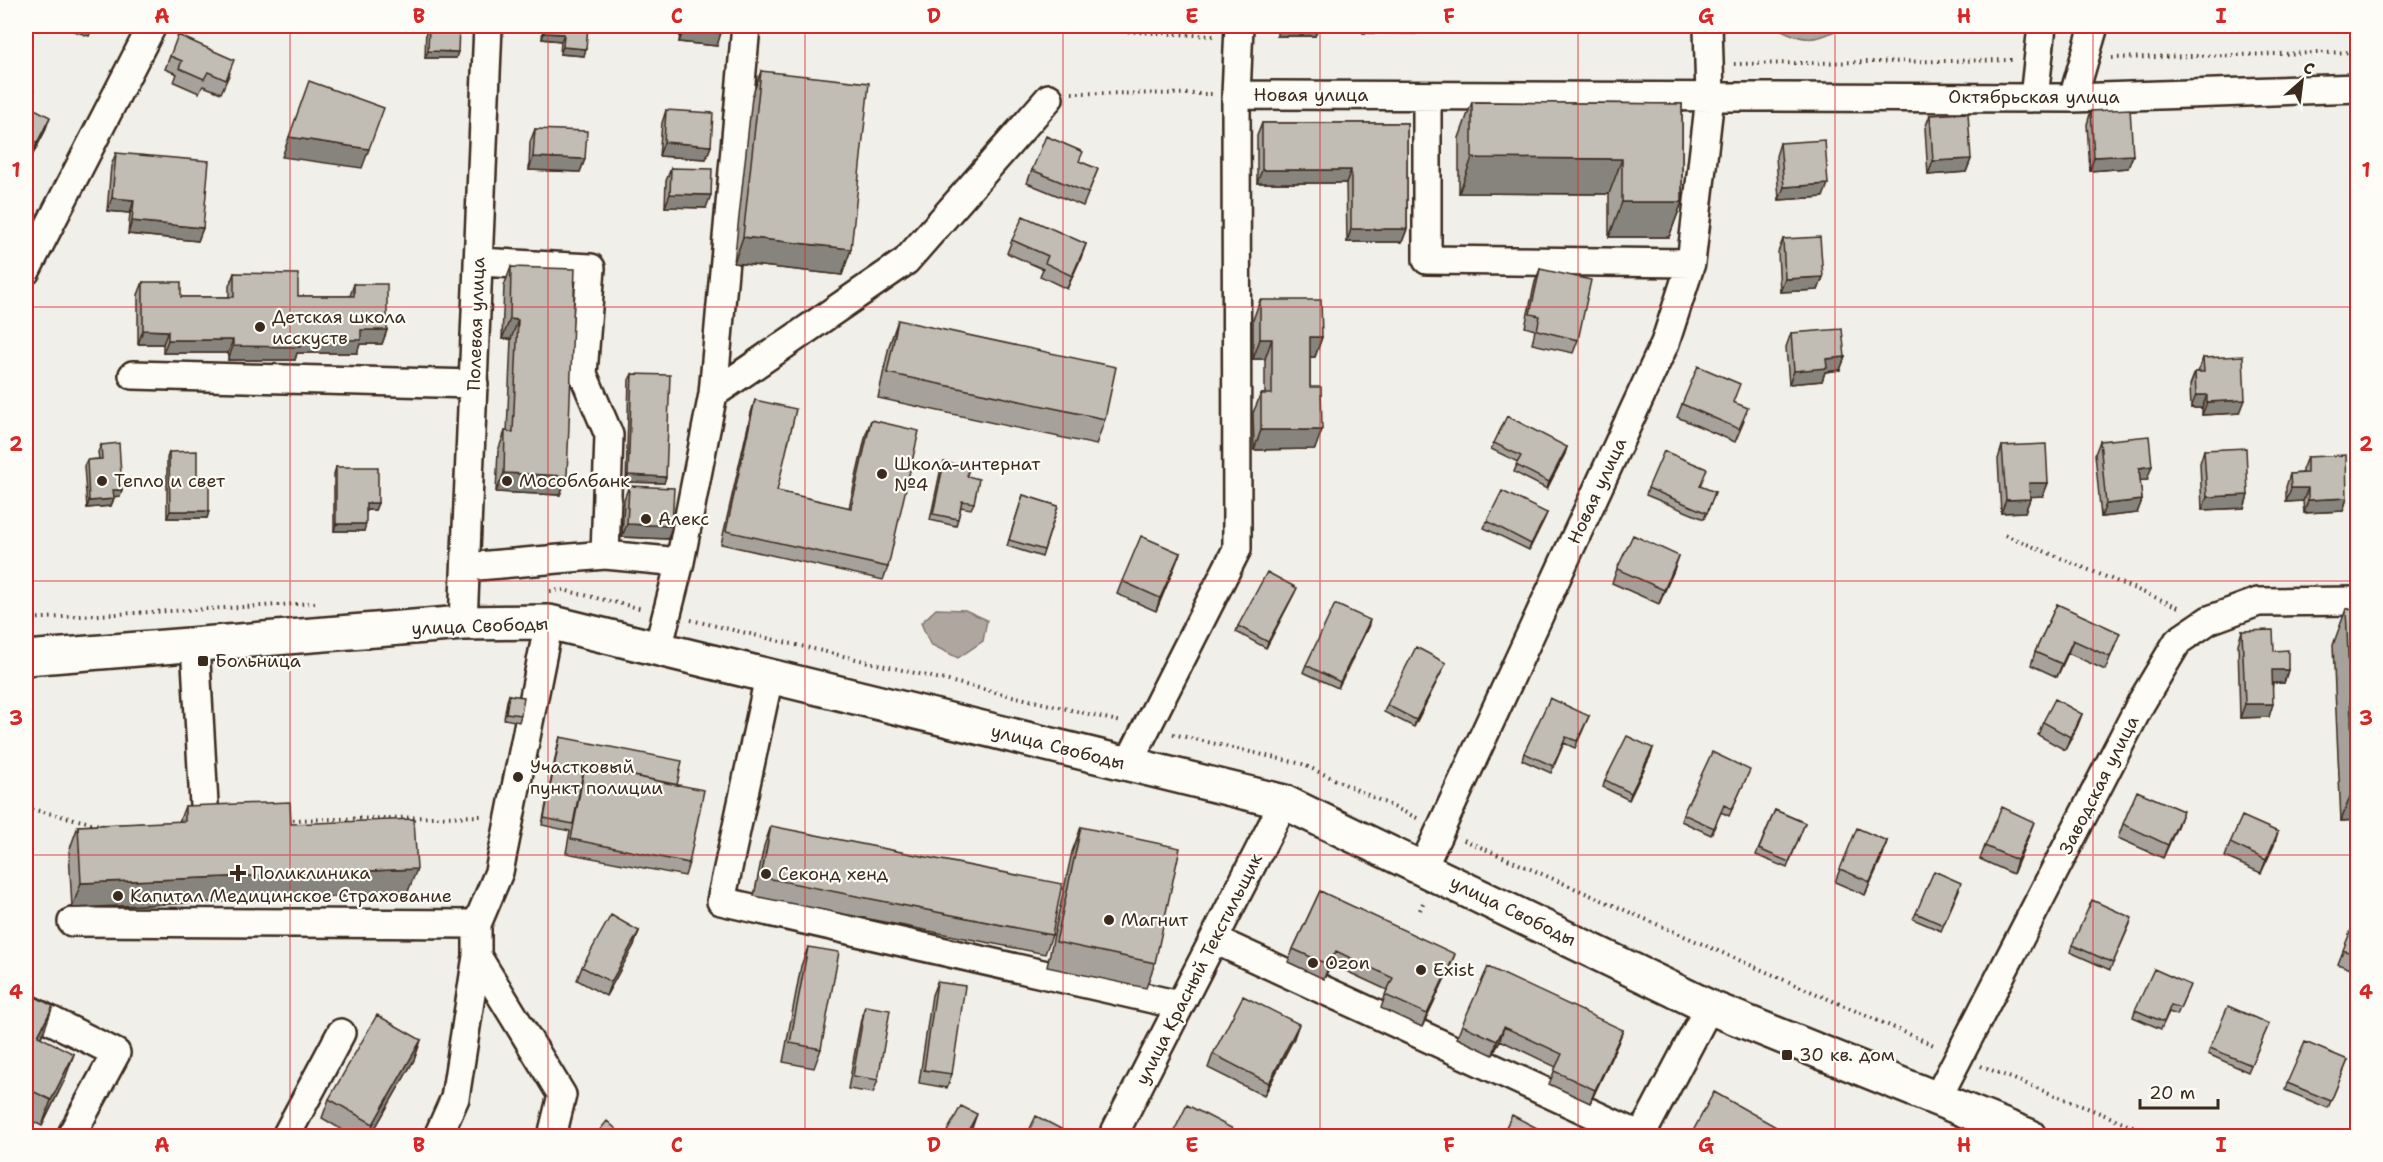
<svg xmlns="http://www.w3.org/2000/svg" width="2383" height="1162" font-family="'Shantell Sans',sans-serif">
  <rect width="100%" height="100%" fill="#f1efea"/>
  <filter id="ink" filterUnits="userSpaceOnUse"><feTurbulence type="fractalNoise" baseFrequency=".0167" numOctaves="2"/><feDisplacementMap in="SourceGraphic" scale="12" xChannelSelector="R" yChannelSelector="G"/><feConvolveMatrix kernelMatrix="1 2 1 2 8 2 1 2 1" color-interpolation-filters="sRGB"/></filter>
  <g filter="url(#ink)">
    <!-- water -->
    <path fill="#aea69f" stroke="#80746b" stroke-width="1.5" d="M1774,26H1844C1815,43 1803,42 1774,26Z
      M936,609L965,610L987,620L983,641L958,658L930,644L921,623Z"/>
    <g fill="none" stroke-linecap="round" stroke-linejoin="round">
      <!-- minor casing -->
      <g stroke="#3b2a1e" stroke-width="32">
        <path id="minor" d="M1236,95L2073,98L2358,88
          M1427,96V260L1691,263
          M2034,98L2042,26
          M2073,98L2094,26
          M478,262L591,268L583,374L609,435L605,555
          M26,271L152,26
          M133,375L474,384
          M713,394L746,26
          M466,567L605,555L680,562
          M463,623L488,26
          M195,644L205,822
          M658,649L680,562L713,394L906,261L1049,98
          M769,677L721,901L1179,1005
          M1128,764L1237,549L1236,95L1239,26
          M1423,867L1665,343L1691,263L1710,97L1708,26
          M72,922L477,924
          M1215,940L1641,1136
          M477,956L562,1095L552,1136
          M26,1008L116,1053L71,1136
          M1937,1099L2141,703L2178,641L2209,620L2258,602L2358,601
          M286,1136L341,1033
          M438,1136L455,1098L477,956V924L499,872L549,622
          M1113,1136L1284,802
          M1641,1136L1709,1007"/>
      </g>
      <!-- major casing -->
      <g stroke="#3b2a1e" stroke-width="38">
        <path id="major" d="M26,658L463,623L549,622L1284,802L1709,1007L2029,1136"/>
      </g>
      <!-- path -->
      <path stroke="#3b2a1e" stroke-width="4" stroke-dasharray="1.5 4.5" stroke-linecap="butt" d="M1026,26L1214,36
        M2112,58L2358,52
        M1734,64L2014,60
        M1072,93L1212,94
        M2005,535L2181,608
        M550,591L563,590L643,609
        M26,619L315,603
        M691,620L1122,722
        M1173,734L1302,764L1417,818
        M26,808L104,826
        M287,820L483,816
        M1464,840L1936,1046
        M1420,910L1424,901
        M1981,1066L2158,1136"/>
      <!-- minor -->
      <use href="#minor" stroke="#fdfcf7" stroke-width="27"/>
      <!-- major -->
      <use href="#major" stroke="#fdfcf7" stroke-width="33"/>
    </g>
    <!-- wall -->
    <path fill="#a6a29b" stroke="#3b2a1e" stroke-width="1.5" d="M59,26H93L89,36Z
      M426,26H459L456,58H425Z
      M543,26H588L584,56L560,54L561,41L542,39Z
      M681,26H722L717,46L679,42Z
      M1277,26H1319L1315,36H1277Z
      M170,56L230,73L221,93L203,86L199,93L174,82L177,74L165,69Z
      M761,71L851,249L842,275L734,263L752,97Z
      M26,86L29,106L45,131L32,156L26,153Z
      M1472,102L1682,104V202L1669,237H1609V194L1459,193V138Z
      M666,110L711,146L706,159L659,156L662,123Z
      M2091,111L2133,155L2128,168L2090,171L2087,124Z
      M1930,115L1971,159L1966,172L1928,175L1925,128Z
      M1262,123H1407V229L1402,242H1347L1346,183H1257V136Z
      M535,129L585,159L580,172L529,170L530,142Z
      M1780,143L1823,197L1779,200L1776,156Z
      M116,153L203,228L198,241L128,234L130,213L107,211L111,166Z
      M1079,162L1098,169L1083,206L1027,183L1032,170Z
      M671,168L706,208L665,207L666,181Z
      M1783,239L1823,277L1818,290L1780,292L1778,252Z
      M1012,240L1086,244L1067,289L1040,276L1043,269L1007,253Z
      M511,267L567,476L560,495L496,492L498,451L505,431L507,432L511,339H502L504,286Z
      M1540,269L1578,340L1573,353L1532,344L1535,330L1525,327L1535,282Z
      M234,273L298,296H350L354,284L387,330L382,344H360L357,353H297L295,360H228V353H163V344H138V295L143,282L181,297H229V286Z
      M1260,300L1322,337L1315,357H1310V387L1315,449L1254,450L1253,413L1261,394H1265V359H1253V320Z
      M898,320L1105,419L1096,445L878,398L889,346Z
      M1791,333L1845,357L1840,370L1825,372L1822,381L1789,384L1786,347Z
      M2203,358L2240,413L2202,415V408H2191L2190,385L2195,372H2198Z
      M632,374L664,483L626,482L629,380Z
      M755,400L777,491L849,508L866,434L871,420L888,567L883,580L721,544L751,413Z
      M1734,402L1744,421L1735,442L1677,417L1682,404Z
      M2100,441L2147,480H2140L2142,500L2137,513L2101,517L2095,454Z
      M1494,443L1567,447L1547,489L1514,472L1518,462L1491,449Z
      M101,445L120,496L113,497L111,506L87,508L84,466L87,460L99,459L98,452Z
      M2002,446L2048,483L2043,496H2030V499L2025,512L2001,513L1998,459Z
      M2204,450L2248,495L2244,508L2202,510L2200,463Z
      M169,452L209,511L207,518H167V458Z
      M2307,457L2347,498L2343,511L2304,513L2303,501L2286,502V487L2290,474L2302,473V470Z
      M944,462L967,476L974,503L971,509L961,507L956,526L930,520L941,468Z
      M336,467L378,503L375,510H366L364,531H334V474Z
      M629,486L668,539L622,537L624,499Z
      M1648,488L1715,492L1704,519L1646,495Z
      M1023,495L1058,506L1042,557L1007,546Z
      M1547,513L1529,550L1484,528L1487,521Z
      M1180,553L1156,611L1117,594L1122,581Z
      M1617,569L1674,570L1659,604L1612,583Z
      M1294,594L1266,648L1236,632L1238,626Z
      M2057,604L2115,646L2105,670L2068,653L2057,677L2031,665L2035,652Z
      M2346,609H2358V820L2341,821L2333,645Z
      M1368,627L1338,688L1303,672L1306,665Z
      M2242,631L2274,651L2288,670L2284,683H2273L2269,717L2240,718L2238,644Z
      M1443,669L1414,727L1384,712L1387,705Z
      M509,695L521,715L519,722L504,719L507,701Z
      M2082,714L2077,727L2065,750L2038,735L2043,722Z
      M1589,716L1575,748L1564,743L1551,773L1522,760L1524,753Z
      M560,737L677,785L689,863L685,876L566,853L570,831L542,825L558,744Z
      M1653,748L1629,800L1603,787L1605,780Z
      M1747,776L1729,816L1721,812L1711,835L1681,821L1683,814Z
      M185,806L291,824L407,894L72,908L69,851L78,826L179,822Z
      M1775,810L1805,823L1787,868L1756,855Z
      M2123,824H2178L2163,858L2118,838Z
      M771,826L1052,935L1045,954L754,896L764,846Z
      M1081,827L1155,963L1146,988L1047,967L1072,852Z
      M2029,835L2013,874L1980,859L1985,846Z
      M1887,841L1865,895L1835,882L1840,869Z
      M2230,843L2274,845L2261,873L2225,857Z
      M1959,890L1941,931L1913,919L1916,913Z
      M1320,891L1450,967L1422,1027L1381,1008L1387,990L1331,964L1324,979L1288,962L1293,949Z
      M2358,913V972L2338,964Z
      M2130,924L2110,970L2070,952L2072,945Z
      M639,931L634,945L606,996L577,980L582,967Z
      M808,947L821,1049L814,1068L783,1062L801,966Z
      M937,982L952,1074L947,1088L919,1083L932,995Z
      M2190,985L2177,1015L2169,1012L2161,1029L2133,1017L2135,1010Z
      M26,992L44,1031L41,1037L65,1079L42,1126L26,1118Z
      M865,1006L878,1080L873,1093L848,1089L861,1019Z
      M2269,1024L2248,1072L2208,1054L2210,1048Z
      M1462,1025L1623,1030L1618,1043L1590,1103L1549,1084L1556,1067L1500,1040L1493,1055L1457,1038Z
      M1294,1038L1264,1096L1208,1068L1213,1054Z
      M421,1040L414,1060L370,1137H354L322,1118L329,1099Z
      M2348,1060L2328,1108L2285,1090L2287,1083Z
      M1693,1131L1794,1137H1691Z"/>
    <!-- shaded-wall -->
    <path fill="#87847e" stroke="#3b2a1e" stroke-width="1.5" d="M1281,26H1319L1315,36H1277Z
      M1366,26H1419L1416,34L1363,33Z
      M1486,26H1520L1518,30L1485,29Z
      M684,29L721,33L717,46L679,42Z
      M544,33L564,34L561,41L542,39Z
      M563,47L586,49L584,56L560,54Z
      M428,51L458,52L456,58H425Z
      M50,117L45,131L32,156L37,143Z
      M289,137L369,149L362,168L282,157Z
      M664,142L711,146L706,159L659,156Z
      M2133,155L2128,168L2090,171L2094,157Z
      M533,157L585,159L580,172L529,170Z
      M1472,158L1622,159L1609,194L1459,193Z
      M1971,159L1966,172L1928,175L1933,161Z
      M1262,170H1351L1346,183H1257Z
      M1828,184L1823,197L1779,200L1784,187Z
      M670,194L711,195L706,208L665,207Z
      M112,198L134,200L130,213L107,211Z
      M1622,202H1682L1669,237H1609Z
      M132,221L203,228L198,241L128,234Z
      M1351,229H1407L1402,242H1347Z
      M743,237L851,249L842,275L734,263Z
      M1086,244L1081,258L1067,289L1072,276Z
      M1823,277L1818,290L1780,292L1785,279Z
      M510,319L518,320L511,339H502Z
      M143,330L168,331L163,344H138Z
      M361,330H387L382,344H360L357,353H297L295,360H228L233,346L300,339Z
      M1310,337H1322L1315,357H1303Z
      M1260,339H1272L1265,359H1253Z
      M168,340H233L228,353H163Z
      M1845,357L1840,370L1825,372L1822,381L1789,384L1794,371L1826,359Z
      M2196,395H2207L2202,408H2191Z
      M2245,400L2240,413L2202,415L2207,402Z
      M1261,430H1322L1315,449L1254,450Z
      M1567,447L1565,454L1547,489L1549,482Z
      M2152,466L2147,480L2134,481L2139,468Z
      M504,473L567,476L560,495L496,492Z
      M628,475L666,477L664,483L626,482Z
      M2029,483H2048L2043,496L2025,497Z
      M2291,488H2308L2303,501L2286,502Z
      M113,490H122L120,496L111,497Z
      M2248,495L2244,508L2202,510L2207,497Z
      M2347,498L2343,511L2304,513L2308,500Z
      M114,499L111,506L87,508L89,501Z
      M2030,499L2025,512L2001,513L2006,500Z
      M2142,500L2137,513L2101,517L2106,504Z
      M366,503H378L375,510H364Z
      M170,511H209L207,518H167Z
      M1547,513L1544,520L1529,550L1531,544Z
      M336,524H366L364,531H334Z
      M627,524L672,526L668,539L622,537Z
      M1180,553L1175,566L1156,611L1160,598Z
      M1679,556L1674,570L1659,604L1664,590Z
      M1297,588L1294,594L1266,648L1268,642Z
      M1370,620L1368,627L1338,688L1340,682Z
      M2073,640L2068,653L2057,677L2062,664Z
      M1446,663L1414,727L1416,720Z
      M2272,670H2288L2284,683H2267Z
      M2245,704H2273L2269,717L2240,718Z
      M2082,714L2077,727L2065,750L2070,737Z
      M1653,748L1651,755L1629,800L1631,793Z
      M2358,785V820L2341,821L2354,786Z
      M2183,811L2178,824L2163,858L2168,845Z
      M2034,822L2029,835L2013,874L2017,860Z
      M2278,832L2274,845L2261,873L2266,860Z
      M1887,841L1883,855L1865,895L1870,882Z
      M417,869L407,894L72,908L81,883Z
      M639,931L634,945L606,996L611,982Z
      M1336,951L1331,964L1324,979L1329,965Z
      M1455,954L1450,967L1422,1027L1427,1014Z
      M53,1006L44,1031L29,1061L38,1036Z
      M1299,1024L1294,1038L1264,1096L1269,1083Z
      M1504,1027L1500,1040L1493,1055L1497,1041Z
      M1623,1030L1618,1043L1590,1103L1595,1090Z
      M421,1040L414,1060L370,1137H368L373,1124Z
      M74,1054L65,1079L42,1126L51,1100Z
      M977,1114L972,1128L967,1137H965Z"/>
    <!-- building -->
    <path fill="#c1bcb4" stroke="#3b2a1e" stroke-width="1.5" d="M429,26H459L458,52L428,51Z
      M544,26H588L586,49L563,47L564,34L544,33Z
      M684,26H722L721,33L684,29Z
      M178,35L234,60L226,80L208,72L204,79L179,68L182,61L170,56Z
      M761,71L869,83L851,249L743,237Z
      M309,81L384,108L369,149L289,137Z
      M26,86L34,91L27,105L50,117L37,143L26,137Z
      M1472,102L1682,104V202H1622V159L1472,158Z
      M2130,109L2133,155L2094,157L2091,111Z
      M666,110L713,113L711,146L664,142Z
      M1968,113L1971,159L1933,161L1930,115Z
      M1262,123H1407V229H1351V170H1262Z
      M535,129L587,131L585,159L533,157Z
      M1046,136L1083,152L1079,161L1098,169L1088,193L1032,170Z
      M1825,140L1828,184L1784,187L1780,143Z
      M116,153L209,161L203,228L132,221L134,200L112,198Z
      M671,168L712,169L711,195L670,194Z
      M1023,216L1086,244L1072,276L1045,263L1048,256L1012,240Z
      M1820,237L1823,277L1785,279L1783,239Z
      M511,267L575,269L567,476L504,473L505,431L513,432L518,320L510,319Z
      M1540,269L1591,280L1578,340L1537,330L1540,316L1530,314Z
      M234,273L298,274V296H354V284H387V330H361V340L300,339V347L233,346V340H168V331L143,330V282H181V297H234Z
      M1260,300H1321L1322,337H1310V387H1321L1322,430H1261V394H1272V339H1260Z
      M898,320L1116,367L1105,419L887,373Z
      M1842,329L1845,357L1826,359L1827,368L1794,371L1791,333Z
      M2243,356L2245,400L2207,402V395H2196L2195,372H2204L2203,358Z
      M1698,366L1740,384L1733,402L1748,408L1739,429L1682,404Z
      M632,374L670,375L666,477L628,475Z
      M755,400L796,409L777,491L851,508L871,420L919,431L888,567L726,531Z
      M1507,416L1567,447L1549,482L1516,465L1521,456L1494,443Z
      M2149,436L2152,466L2139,468L2142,500L2106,504L2100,441Z
      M119,443L122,490H113L114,499L89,501L87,460L102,459L101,445Z
      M2046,444L2048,483H2029L2030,499L2006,500L2002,446Z
      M2246,448L2248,495L2207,497L2204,450Z
      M197,451V479L209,478V511H170L169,452Z
      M1664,451L1707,469L1700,486L1715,492L1707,513L1648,488Z
      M2346,455L2347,498L2308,500V488H2291L2290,474L2307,473V457Z
      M944,462L969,467L967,476L979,479L974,503L962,501L958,519L933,514Z
      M336,467H378V503H366V524H336Z
      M629,486L674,488L672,526L627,524Z
      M1502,491L1547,513L1531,544L1487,521Z
      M1023,495L1058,506L1044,550L1009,540Z
      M1633,535L1679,556L1664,590L1617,569Z
      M1141,536L1180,553L1160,598L1122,581Z
      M1267,572L1297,588L1268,642L1238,626Z
      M1335,604L1370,620L1340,682L1306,665Z
      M2057,604L2120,633L2110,657L2073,640L2062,664L2035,652Z
      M2346,609H2358V785L2354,786Z
      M2273,630L2274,651L2288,650V670H2272L2273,704H2245L2242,631Z
      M1416,647L1446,663L1416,720L1387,705Z
      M509,695L524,697L521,715L506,713Z
      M1550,698L1589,716L1577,741L1566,737L1553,766L1524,753Z
      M2055,699L2082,714L2070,737L2043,722Z
      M1627,736L1653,748L1631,793L1605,780Z
      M560,737L682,761L677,785L585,766L583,773L573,824L544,818Z
      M1712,752L1750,770L1732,809L1724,805L1714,828L1683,814Z
      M585,766L704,790L689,863L571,839Z
      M2137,791L2183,811L2168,845L2123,824Z
      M290,802L291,824L414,819L417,869L81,883L78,826L185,821V806Z
      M2002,807L2034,822L2017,860L1985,846Z
      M1775,810L1805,823L1789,862L1759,849Z
      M2242,816L2278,832L2266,860L2230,843Z
      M771,826L1062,884L1052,935L761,877Z
      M1081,827L1180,848L1155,963L1056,942Z
      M1857,828L1887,841L1870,882L1840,869Z
      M1934,871L1961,883L1943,925L1916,913Z
      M1320,891L1455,954L1427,1014L1385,995L1393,978L1336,951L1329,965L1293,949Z
      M2092,900L2132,918L2113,963L2072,945Z
      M2358,913V956L2343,950Z
      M611,915L639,931L611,982L582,967Z
      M808,947L839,952L821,1049L790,1043Z
      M1488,967L1623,1030L1595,1090L1554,1071L1562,1054L1504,1027L1497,1041L1462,1025Z
      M2154,969L2190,985L2180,1008L2171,1005L2164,1022L2135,1010Z
      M937,982L965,986L952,1074L924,1070Z
      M26,992L53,1006L38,1036L74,1054L51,1100L26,1088Z
      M1243,996L1299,1024L1269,1083L1213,1054Z
      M865,1006L890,1010L878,1080L853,1076Z
      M2228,1006L2269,1024L2251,1065L2210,1048Z
      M377,1015L421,1040L373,1124L329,1099Z
      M2305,1042L2348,1060L2331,1101L2287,1083Z
      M1714,1092L1794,1137H1703L1693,1131Z
      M1187,1105L1243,1134L1242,1137H1171Z
      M961,1106L977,1114L965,1137H944Z
      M1512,1115L1554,1137H1501Z
      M1036,1116L1071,1134L1070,1137H1026Z
      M607,1121L625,1137H594Z"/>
  </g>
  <!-- grid -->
  <path fill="none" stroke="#d62828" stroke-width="1.5" stroke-opacity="0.55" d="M290,26V1136M548,26V1136M805,26V1136M1063,26V1136M1320,26V1136M1578,26V1136M1835,26V1136M2093,26V1136M26,307H2358M26,581H2358M26,855H2358"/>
  <!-- markers -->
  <g fill="#3b2a1e" stroke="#fdfcf7" stroke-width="2">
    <circle cx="260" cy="327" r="6"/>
    <circle cx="882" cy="474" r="6"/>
    <circle cx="102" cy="481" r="6"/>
    <circle cx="507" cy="481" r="6"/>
    <circle cx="646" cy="519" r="6"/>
    <rect x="197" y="655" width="12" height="12" rx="3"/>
    <circle cx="518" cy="777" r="6"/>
    <path d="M235 864h6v6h6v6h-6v6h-6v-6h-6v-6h6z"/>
    <circle cx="766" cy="874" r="6"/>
    <circle cx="118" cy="896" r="6"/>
    <circle cx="1109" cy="920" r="6"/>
    <circle cx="1313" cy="963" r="6"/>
    <circle cx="1421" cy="970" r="6"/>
    <rect x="1781" y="1049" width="12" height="12" rx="3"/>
  </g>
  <g text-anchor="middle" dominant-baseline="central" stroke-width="4.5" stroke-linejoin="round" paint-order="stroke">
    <!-- street labels -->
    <g font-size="18" fill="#3b2a1e" stroke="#fdfcf7">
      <text x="1311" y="95">Новая улица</text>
      <text x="2034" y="97">Октябрьская улица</text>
      <text transform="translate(476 324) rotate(-88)">Полевая улица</text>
      <text transform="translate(1597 491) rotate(-65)">Новая улица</text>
      <text transform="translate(480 626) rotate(-2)">улица Свободы</text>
      <text transform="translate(1058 747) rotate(14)">улица Свободы</text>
      <text transform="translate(2099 785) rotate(-63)">Заводская улица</text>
      <text transform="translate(1513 911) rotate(26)">улица Свободы</text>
      <text transform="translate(1199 969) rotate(-63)">улица Красный Текстильщик</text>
    </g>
    <!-- poi labels -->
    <g font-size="18" fill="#3b2a1e" stroke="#fdfcf7" text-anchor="start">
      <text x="272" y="317">Детская школа<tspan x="272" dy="21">исскуств</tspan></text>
      <text x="894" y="464">Школа-интернат<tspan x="894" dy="21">№4</tspan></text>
      <text x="114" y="481">Тепло и свет</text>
      <text x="519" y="481">Мособлбанк</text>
      <text x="658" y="519">Алекс</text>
      <text x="215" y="661">Больница</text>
      <text x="530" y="767">Участковый<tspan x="530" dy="21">пункт полиции</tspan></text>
      <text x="252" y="873">Поликлиника</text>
      <text x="778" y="874">Секонд хенд</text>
      <text x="130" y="896">Капитал Медицинское Страхование</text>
      <text x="1121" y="920">Магнит</text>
      <text x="1325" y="963">Ozon</text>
      <text x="1433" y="970">Exist</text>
      <text x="1799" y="1055">30 кв. дом</text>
    </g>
  </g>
  <!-- margin -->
  <rect width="2383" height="1162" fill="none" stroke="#fdfcf7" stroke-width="66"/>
  <!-- north arrow -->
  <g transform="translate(2302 81) rotate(28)" stroke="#fdfcf7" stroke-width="4.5" paint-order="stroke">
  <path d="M0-4.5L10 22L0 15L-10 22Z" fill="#3b2a1e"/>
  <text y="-9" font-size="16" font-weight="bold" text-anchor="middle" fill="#3b2a1e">С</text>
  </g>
  <!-- scale -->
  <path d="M2140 1099v9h78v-9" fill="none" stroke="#3b2a1e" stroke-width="3"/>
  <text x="2149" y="1099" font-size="18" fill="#3b2a1e" stroke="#fdfcf7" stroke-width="4.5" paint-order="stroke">20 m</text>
  <rect x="33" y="33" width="2317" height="1096" fill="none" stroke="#d62828" stroke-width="2"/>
  <g font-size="20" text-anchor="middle" font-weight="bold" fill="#d62828">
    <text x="162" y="23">A</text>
    <text x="419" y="23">B</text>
    <text x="677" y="23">C</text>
    <text x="934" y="23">D</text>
    <text x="1192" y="23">E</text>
    <text x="1449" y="23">F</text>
    <text x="1706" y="23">G</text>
    <text x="1964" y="23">H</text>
    <text x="2221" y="23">I</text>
    <text x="16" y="177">1</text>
    <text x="2366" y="177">1</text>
    <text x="16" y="451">2</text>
    <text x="2366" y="451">2</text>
    <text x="16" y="725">3</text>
    <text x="2366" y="725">3</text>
    <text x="16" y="999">4</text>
    <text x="2366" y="999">4</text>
    <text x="162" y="1152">A</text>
    <text x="419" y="1152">B</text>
    <text x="677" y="1152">C</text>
    <text x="934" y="1152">D</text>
    <text x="1192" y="1152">E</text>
    <text x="1449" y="1152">F</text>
    <text x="1706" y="1152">G</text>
    <text x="1964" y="1152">H</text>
    <text x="2221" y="1152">I</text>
  </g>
</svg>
